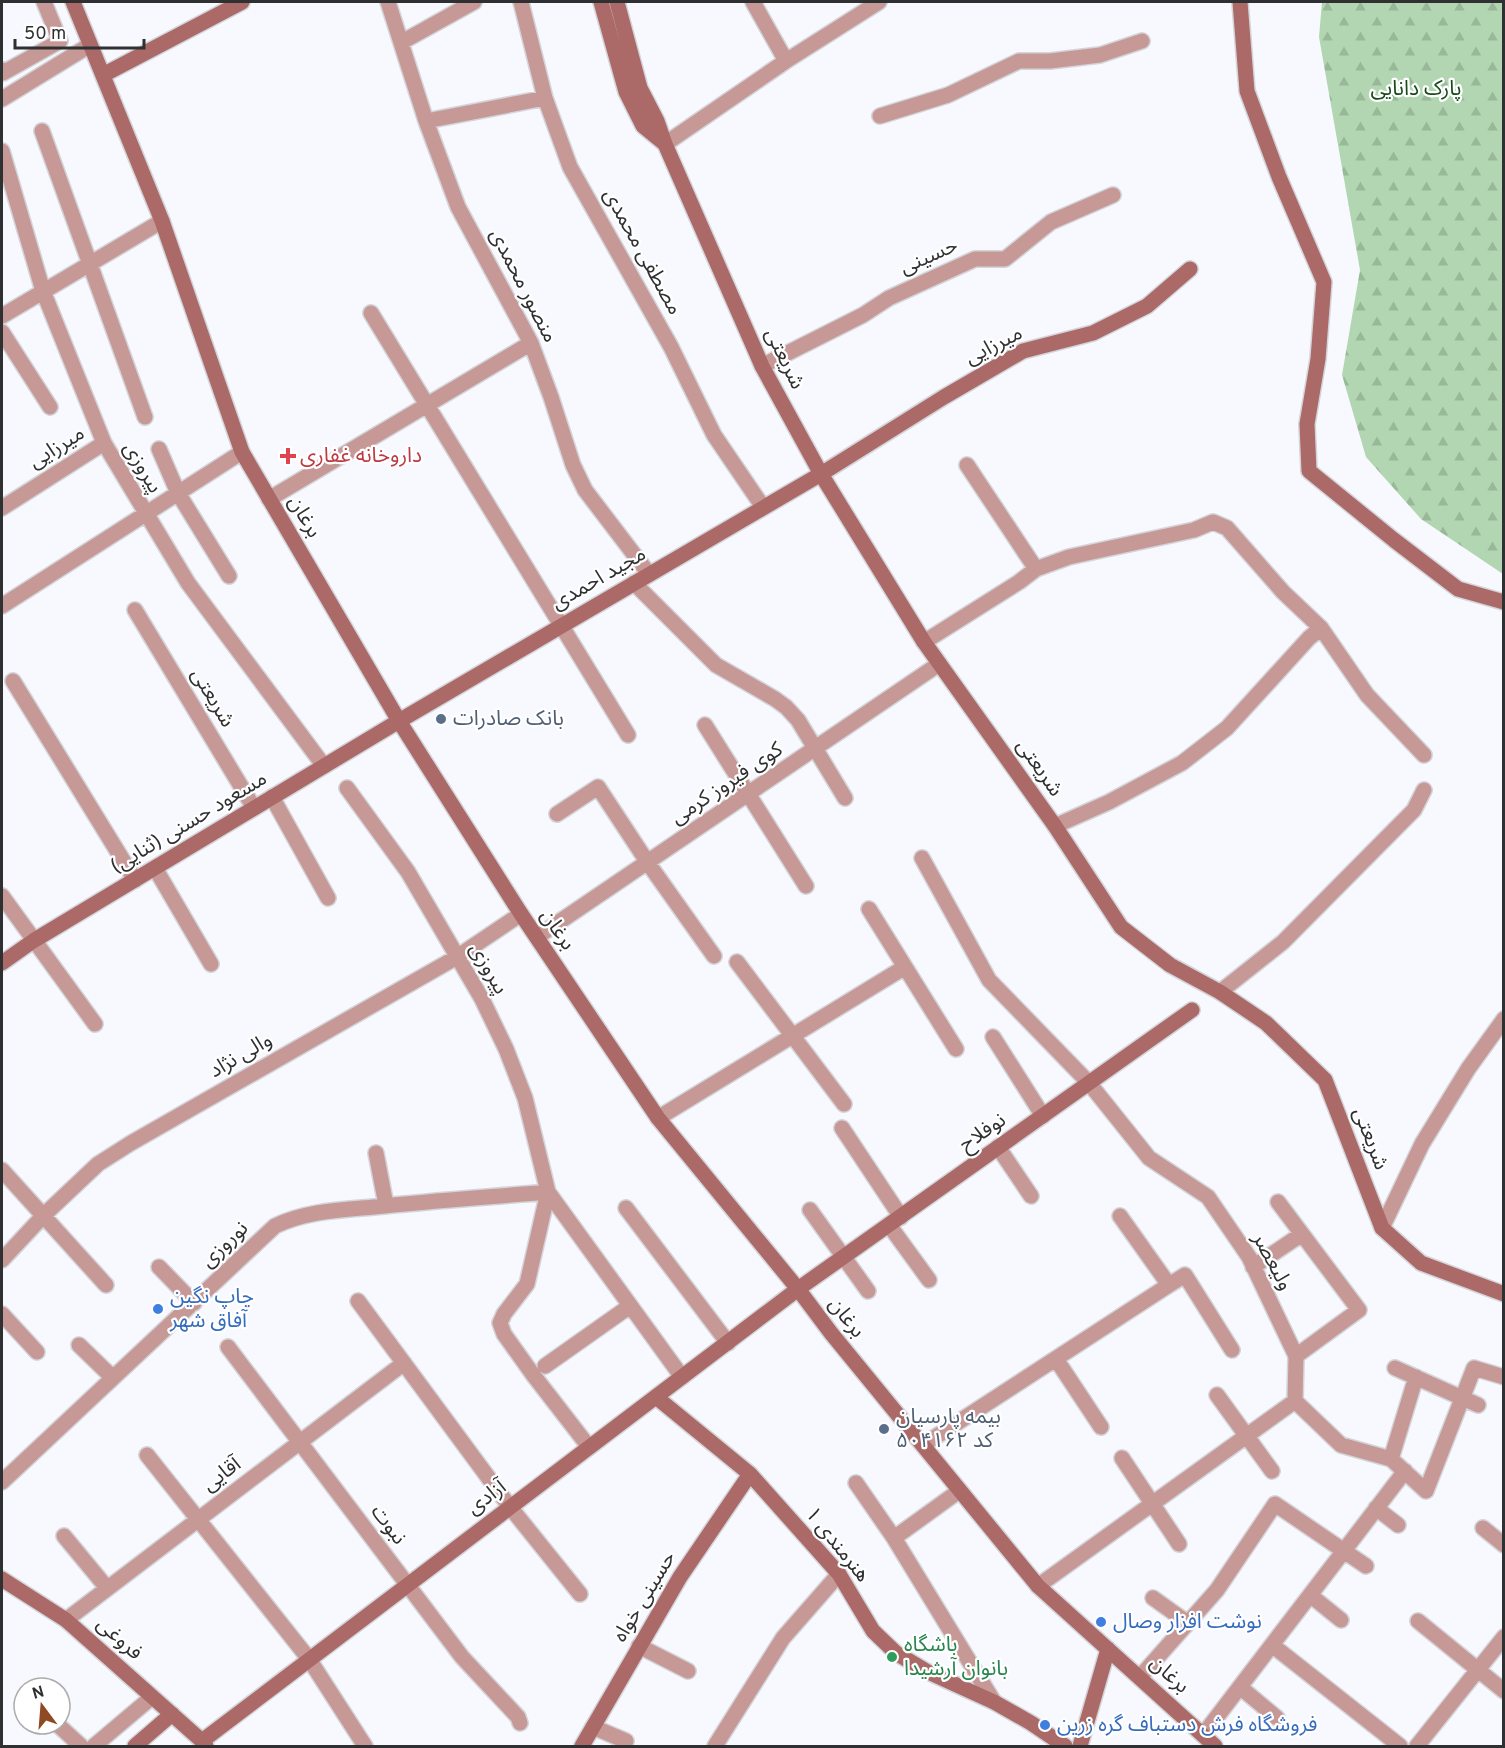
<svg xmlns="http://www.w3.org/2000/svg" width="1505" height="1748" font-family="Overpass,'Noto Sans Arabic',sans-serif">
  <defs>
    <pattern id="forest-firs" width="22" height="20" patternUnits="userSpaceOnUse" patternTransform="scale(1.5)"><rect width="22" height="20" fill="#b2d6b1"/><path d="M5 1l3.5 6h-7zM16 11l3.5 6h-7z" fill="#99b899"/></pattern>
  </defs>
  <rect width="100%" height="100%" fill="#f8f9ff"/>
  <!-- forest -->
  <path fill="url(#forest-firs)" d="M1322,2H1503V574L1421,519L1366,457L1342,375L1360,270L1319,37Z"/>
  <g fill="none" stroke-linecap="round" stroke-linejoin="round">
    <!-- street casing -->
    <g stroke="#d4d5da" stroke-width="18">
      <path id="street" d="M388,2L426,121L458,207L531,343L551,397L573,465L585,490L649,574
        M521,2L545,98L570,167L671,347L714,435L763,507
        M753,2L786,61
        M402,42L474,2
        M2,70L3,73L60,41L44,2
        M2,99L90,45
        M880,116L948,95L1019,61H1050L1100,55L1142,41
        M426,121L545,98
        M42,131L145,417
        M665,144L786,61L879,2
        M2,151L43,291L104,443L188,583L324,766
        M371,313L628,735
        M2,316L162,221
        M2,332L50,407
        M762,366L863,315L889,298L975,259H1005L1051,222L1113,195
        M159,449L178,493L229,576
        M967,465L1036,569
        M269,499L531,343
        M2,508L104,443
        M634,583L716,665L775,699L786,707L798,720L845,798
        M2,606L242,452
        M135,610L254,808
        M924,642L1019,582L1036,569L1069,557L1194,530L1213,522L1227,528L1283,592L1321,628L1367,695L1424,755
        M13,681L135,880
        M705,725L806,886
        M347,788L408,872L482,999L506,1049L525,1098L548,1192L682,1377
        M272,797L328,898
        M557,814L598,787L648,863L714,956
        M1055,826L1109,802L1182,763L1227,728L1309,638L1321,628
        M922,858L989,980L1089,1083L1149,1158L1208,1197L1249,1257L1296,1356L1295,1401L1341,1445L1391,1459L1426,1491L1474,1368L1504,1377
        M155,868L211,964
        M2,896L95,1024
        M869,909L956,1049
        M537,937L939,664
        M737,962L844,1104
        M1220,992L1283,942L1414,810L1424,790
        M993,1037L1043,1116
        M658,1118L905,967
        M842,1128L901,1217
        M998,1147L1031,1196
        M376,1153L386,1205
        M2,1170L106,1285
        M548,1192L527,1284L504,1314L500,1323L504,1334L534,1376L589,1447
        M1278,1202L1359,1310L1296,1356
        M626,1208L728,1343
        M810,1210L868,1291
        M1120,1216L1169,1285L1185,1275L1232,1350
        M889,1225L929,1280
        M1382,1228L1422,1144L1468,1069L1504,1019
        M2,1260L44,1215L98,1164L131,1143L457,957L521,914
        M159,1267L194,1303
        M1253,1267L1302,1234
        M358,1301L510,1507L580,1594
        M2,1314L37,1352
        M79,1345L113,1378
        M228,1347L462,1657L518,1717L520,1723
        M1056,1359L1101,1427
        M545,1366L630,1306
        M1395,1368L1478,1405
        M1217,1395L1272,1471
        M923,1445L1169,1285
        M147,1455L309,1659L365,1746
        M1122,1458L1179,1544
        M1391,1459L1416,1377
        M2,1482L275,1226C306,1211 340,1210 374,1207C431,1201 490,1197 548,1192
        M856,1483L894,1538L994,1702
        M1376,1508L1398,1525
        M1483,1528L1504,1545
        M64,1536L107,1588
        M894,1538L959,1491
        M1038,1586L1295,1401
        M1310,1595L1341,1620
        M1153,1598L1188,1623
        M66,1620L404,1363
        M1418,1621L1504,1691
        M1272,1645L1400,1746
        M639,1646L688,1671
        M1140,1677L1217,1590L1275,1504L1366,1566
        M1240,1687L1277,1718
        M57,1724L81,1746
        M593,1727L626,1741
        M1203,1735L1405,1471
        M94,1746L152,1697
        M715,1746L783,1638L839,1574
        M1417,1746L1504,1637"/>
    </g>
    <!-- secondary casing -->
    <g stroke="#d4d5da" stroke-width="18">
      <path id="secondary" d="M73,2L162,221L242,452L399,721L521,914L658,1118L798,1289L831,1333L1038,1586L1215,1746
        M601,2L626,92L643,126L665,144
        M617,2L640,88L657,121L665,144L762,366L821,474L924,642L1055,826L1121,927L1170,965L1220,992L1266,1023L1325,1080L1382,1228L1421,1263L1504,1294
        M1240,2L1247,91L1279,177L1324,282L1318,359L1307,424L1309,471L1394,540L1458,589L1504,602
        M103,75L242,2
        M2,963L33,941L399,721L821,474L944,397L1023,351L1093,333L1147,306L1190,269
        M656,1397L750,1474L839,1574L873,1631L896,1653L926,1671L994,1702L1031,1723L1065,1746
        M2,1579L66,1620L202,1741L206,1746
        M202,1741L798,1289L1192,1010
        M135,1746L172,1714
        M582,1746L680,1577L750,1474
        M1080,1746L1108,1649"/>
    </g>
    <!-- street -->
    <use href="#street" stroke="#c79996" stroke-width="15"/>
    <!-- secondary -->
    <use href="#secondary" stroke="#ab6a67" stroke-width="15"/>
  </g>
  <!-- markers -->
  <path fill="#e0444e" stroke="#fff" stroke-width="2" d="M285 447h6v6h6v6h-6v6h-6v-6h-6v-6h6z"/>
  <g fill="#5c6f8a" stroke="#fff" stroke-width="2">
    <circle cx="441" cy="719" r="6"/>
    <circle cx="884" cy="1429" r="6"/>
  </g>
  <g fill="#3f7fe0" stroke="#fff" stroke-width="2">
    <circle cx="158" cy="1309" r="6"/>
    <circle cx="1101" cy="1622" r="6"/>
    <circle cx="1045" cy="1725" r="6"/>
  </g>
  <circle fill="#2e9e5b" stroke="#fff" stroke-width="2" cx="892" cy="1657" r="6"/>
  <g text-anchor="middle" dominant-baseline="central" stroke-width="4.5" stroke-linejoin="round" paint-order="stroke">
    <!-- park labels -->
    <g font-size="21" fill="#184a19" stroke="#fff">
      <text x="1416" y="89">پارک دانایی</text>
    </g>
    <!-- street labels -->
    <g font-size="21" fill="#2f3032" stroke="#fff">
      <text transform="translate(642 252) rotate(61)">مصطفی محمدی</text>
      <text transform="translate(929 257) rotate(-24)">حسینی</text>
      <text transform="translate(523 286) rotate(63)">منصور محمدی</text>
      <text transform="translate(994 346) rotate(-27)">میرزایی</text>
      <text transform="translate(784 359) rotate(64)">شریعتی</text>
      <text transform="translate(57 448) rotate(-32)">میرزایی</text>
      <text transform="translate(142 468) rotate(59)">پیروزی</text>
      <text transform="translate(304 517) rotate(60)">برغان</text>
      <text transform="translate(599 579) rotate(-30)">مجید احمدی</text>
      <text transform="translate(212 698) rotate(59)">شریعتی</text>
      <text transform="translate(1039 768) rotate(55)">شریعتی</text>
      <text transform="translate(727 784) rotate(-34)">کوی فیروز کرمی</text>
      <text transform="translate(189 823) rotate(-31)">مسعود حسنی (ثنایی)</text>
      <text transform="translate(557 930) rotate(56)">برغان</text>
      <text transform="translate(488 969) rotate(60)">پیروزی</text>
      <text transform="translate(241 1056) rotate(-30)">والی نژاد</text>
      <text transform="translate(983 1133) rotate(-35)">نوفلاح</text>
      <text transform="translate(1370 1139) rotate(69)">شریعتی</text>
      <text transform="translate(225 1245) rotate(-44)">نوروزی</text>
      <text transform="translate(1272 1262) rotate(62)">ولیعصر</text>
      <text transform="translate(846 1318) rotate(52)">برغان</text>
      <text transform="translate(222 1475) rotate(-37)">آقایی</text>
      <text transform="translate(487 1498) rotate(-37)">آزادی</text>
      <text transform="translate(388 1525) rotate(53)">نبوت</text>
      <text transform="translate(837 1545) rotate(51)">هنرمندی ۱</text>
      <text transform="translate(645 1597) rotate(-59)">حسینی خواه</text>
      <text transform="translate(119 1639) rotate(42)">فروغی</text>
      <text transform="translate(1169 1675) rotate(42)">برغان</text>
    </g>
    <!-- health labels -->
    <g font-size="21" fill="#be3a42" stroke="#fff" text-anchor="start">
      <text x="300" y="456">داروخانه غفاری</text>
    </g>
    <!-- service labels -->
    <g font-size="21" fill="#4e5e75" stroke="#fff" text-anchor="start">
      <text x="453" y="719">بانک صادرات</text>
      <text x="896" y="1417">بیمه پارسیان<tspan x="896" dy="24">کد ۵۰۴۱۶۲</tspan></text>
    </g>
    <!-- shop labels -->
    <g font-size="21" fill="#366cbe" stroke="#fff" text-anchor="start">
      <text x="170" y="1297">چاپ نگین<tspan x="170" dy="24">آفاق شهر</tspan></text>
      <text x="1113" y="1622">نوشت افزار وصال</text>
      <text x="1057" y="1725">فروشگاه فرش دستباف گره زرین</text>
    </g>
    <!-- leisure labels -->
    <g font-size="21" fill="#27864d" stroke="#fff" text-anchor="start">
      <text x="904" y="1645">باشگاه<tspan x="904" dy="24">بانوان آرشیدا</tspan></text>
    </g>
  </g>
  <!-- border -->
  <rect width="1505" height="1748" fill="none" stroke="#2f3032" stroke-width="6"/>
  <!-- north arrow -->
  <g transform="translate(42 1706) rotate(344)"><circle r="28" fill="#ffffff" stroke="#acacad" stroke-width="1.5"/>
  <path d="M0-4.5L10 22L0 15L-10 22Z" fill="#904a23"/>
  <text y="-9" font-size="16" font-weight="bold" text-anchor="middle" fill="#2f3032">N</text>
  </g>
  <!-- scale -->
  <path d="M15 39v9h129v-9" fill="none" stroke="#2f3032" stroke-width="3"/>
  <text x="24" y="39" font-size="18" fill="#2f3032" stroke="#ffffff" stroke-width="4.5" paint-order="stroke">50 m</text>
</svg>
